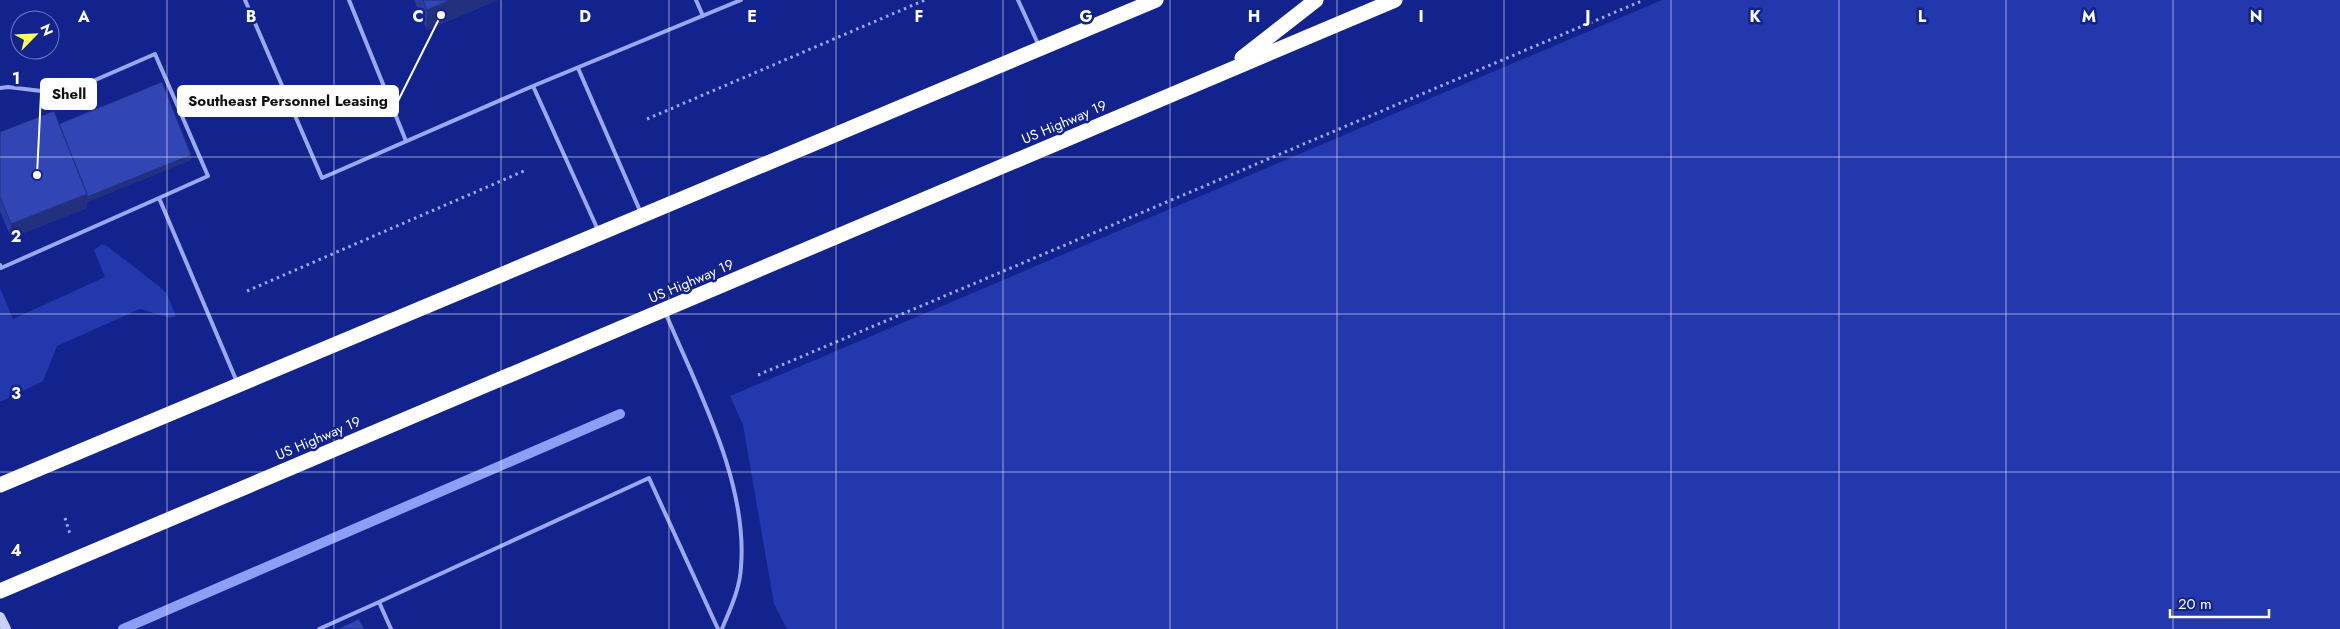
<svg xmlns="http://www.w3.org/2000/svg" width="2340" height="629" font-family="Jost,sans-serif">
  <rect width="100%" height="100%" fill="#12238d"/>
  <!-- green -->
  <path fill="#2338ad" d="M1662,0H2340V629H787L774,604L743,425L730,396Z
    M102,244L108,247L160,287L167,294L176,316L170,318L140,309L57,346L43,381L0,402V288L13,319L105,277L94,250Z"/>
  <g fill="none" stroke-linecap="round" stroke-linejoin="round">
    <!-- stream -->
    <path stroke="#8c9ef5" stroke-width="10" d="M123,629L620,414"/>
    <!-- path -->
    <path stroke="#9ba8f1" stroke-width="3" stroke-dasharray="2.5 4" stroke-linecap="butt" d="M647,119L925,0
      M247,291L524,171
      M758,375L1644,0
      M65,518L70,534"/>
    <!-- lane -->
    <path stroke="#9ba8f1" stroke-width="4" d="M245,0L322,178L533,86L741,0
      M349,0L406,141
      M696,0L703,16
      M1018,0L1039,46
      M578,68L641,213
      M533,86L598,230
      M0,88L8,87L58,93L70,91L155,54L208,176L159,198
      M0,265L1,268L159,198L237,382
      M666,314C698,391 748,482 741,567C740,589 730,609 722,629
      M319,629L379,602
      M391,629L379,602L649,478L718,629"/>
    <!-- secondary -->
    <path stroke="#c9d0fc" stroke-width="10" d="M0,617L6,629"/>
    <!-- highway -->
    <path stroke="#fff" stroke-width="15" d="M1242,58L1316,0
      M0,485L1156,0
      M0,591L1395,0"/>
  </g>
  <!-- wall -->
  <path fill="#2a3b9b" d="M414,0H498L427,30Z
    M59,124L191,160L87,202V208L11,238L0,211V132Z"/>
  <!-- shaded-wall -->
  <path fill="#22307e" d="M451,0H498L427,30V10Z
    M191,155V160L87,202V208L11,238V224Z"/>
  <!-- building -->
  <path fill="#3145b4" stroke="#22307e" d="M423,0H451L427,10Z
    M162,82L191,155L87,197V194L59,124Z
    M54,111L87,194L11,224L0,197V132Z
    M359,619L364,629H338Z"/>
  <!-- grid -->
  <path fill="none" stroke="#fff" stroke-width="1" stroke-opacity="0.55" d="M167,0V629M334,0V629M501,0V629M669,0V629M836,0V629M1003,0V629M1170,0V629M1337,0V629M1504,0V629M1671,0V629M1839,0V629M2006,0V629M2173,0V629M0,157H2340M0,314H2340M0,472H2340"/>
  <g text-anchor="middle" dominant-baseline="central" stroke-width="5" stroke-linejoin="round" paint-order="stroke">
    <!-- street labels -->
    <g font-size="14" fill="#fff" stroke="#12238d">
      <text transform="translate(1064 122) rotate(-23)">US Highway 19</text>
      <text transform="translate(691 281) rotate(-23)">US Highway 19</text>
      <text transform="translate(318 438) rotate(-23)">US Highway 19</text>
    </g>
  </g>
  <g font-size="16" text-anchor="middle" font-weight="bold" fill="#fff" stroke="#12238d" stroke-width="5" stroke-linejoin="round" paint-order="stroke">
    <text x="84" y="22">A</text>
    <text x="251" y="22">B</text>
    <text x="418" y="22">C</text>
    <text x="585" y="22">D</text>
    <text x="752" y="22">E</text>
    <text x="919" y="22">F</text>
    <text x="1086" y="22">G</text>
    <text x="1254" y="22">H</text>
    <text x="1421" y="22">I</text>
    <text x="1588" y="22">J</text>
    <text x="1755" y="22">K</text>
    <text x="1922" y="22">L</text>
    <text x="2089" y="22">M</text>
    <text x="2256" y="22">N</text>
    <text x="16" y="84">1</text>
    <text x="16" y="242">2</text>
    <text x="16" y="399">3</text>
    <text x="16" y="556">4</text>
  </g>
  <!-- callouts -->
  <path fill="none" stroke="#fff" stroke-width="2" d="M37 175L41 94M441 15L398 101"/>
  <g fill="#fff" stroke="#12238d" stroke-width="2">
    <circle cx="37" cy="175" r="5"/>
    <circle cx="441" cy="15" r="5"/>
  </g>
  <g fill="#fff" stroke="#fff" stroke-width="2">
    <rect x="41" y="79" width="55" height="30" rx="5"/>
    <rect x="178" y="86" width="220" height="30" rx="5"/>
  </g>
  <g font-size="15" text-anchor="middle" font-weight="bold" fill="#111">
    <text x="69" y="99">Shell</text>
    <text x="288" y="106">Southeast Personnel Leasing</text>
  </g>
  <!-- north arrow -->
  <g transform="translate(35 35) rotate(66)"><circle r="24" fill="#12238d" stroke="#717bbb"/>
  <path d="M0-4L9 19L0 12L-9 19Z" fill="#feff5b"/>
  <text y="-8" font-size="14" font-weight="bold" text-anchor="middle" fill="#ffffff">N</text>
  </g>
  <!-- scale -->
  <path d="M2170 609v8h99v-8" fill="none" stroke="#ffffff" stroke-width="2.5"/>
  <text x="2178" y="609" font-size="15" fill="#ffffff" stroke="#12238d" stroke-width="4" paint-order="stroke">20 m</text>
</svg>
